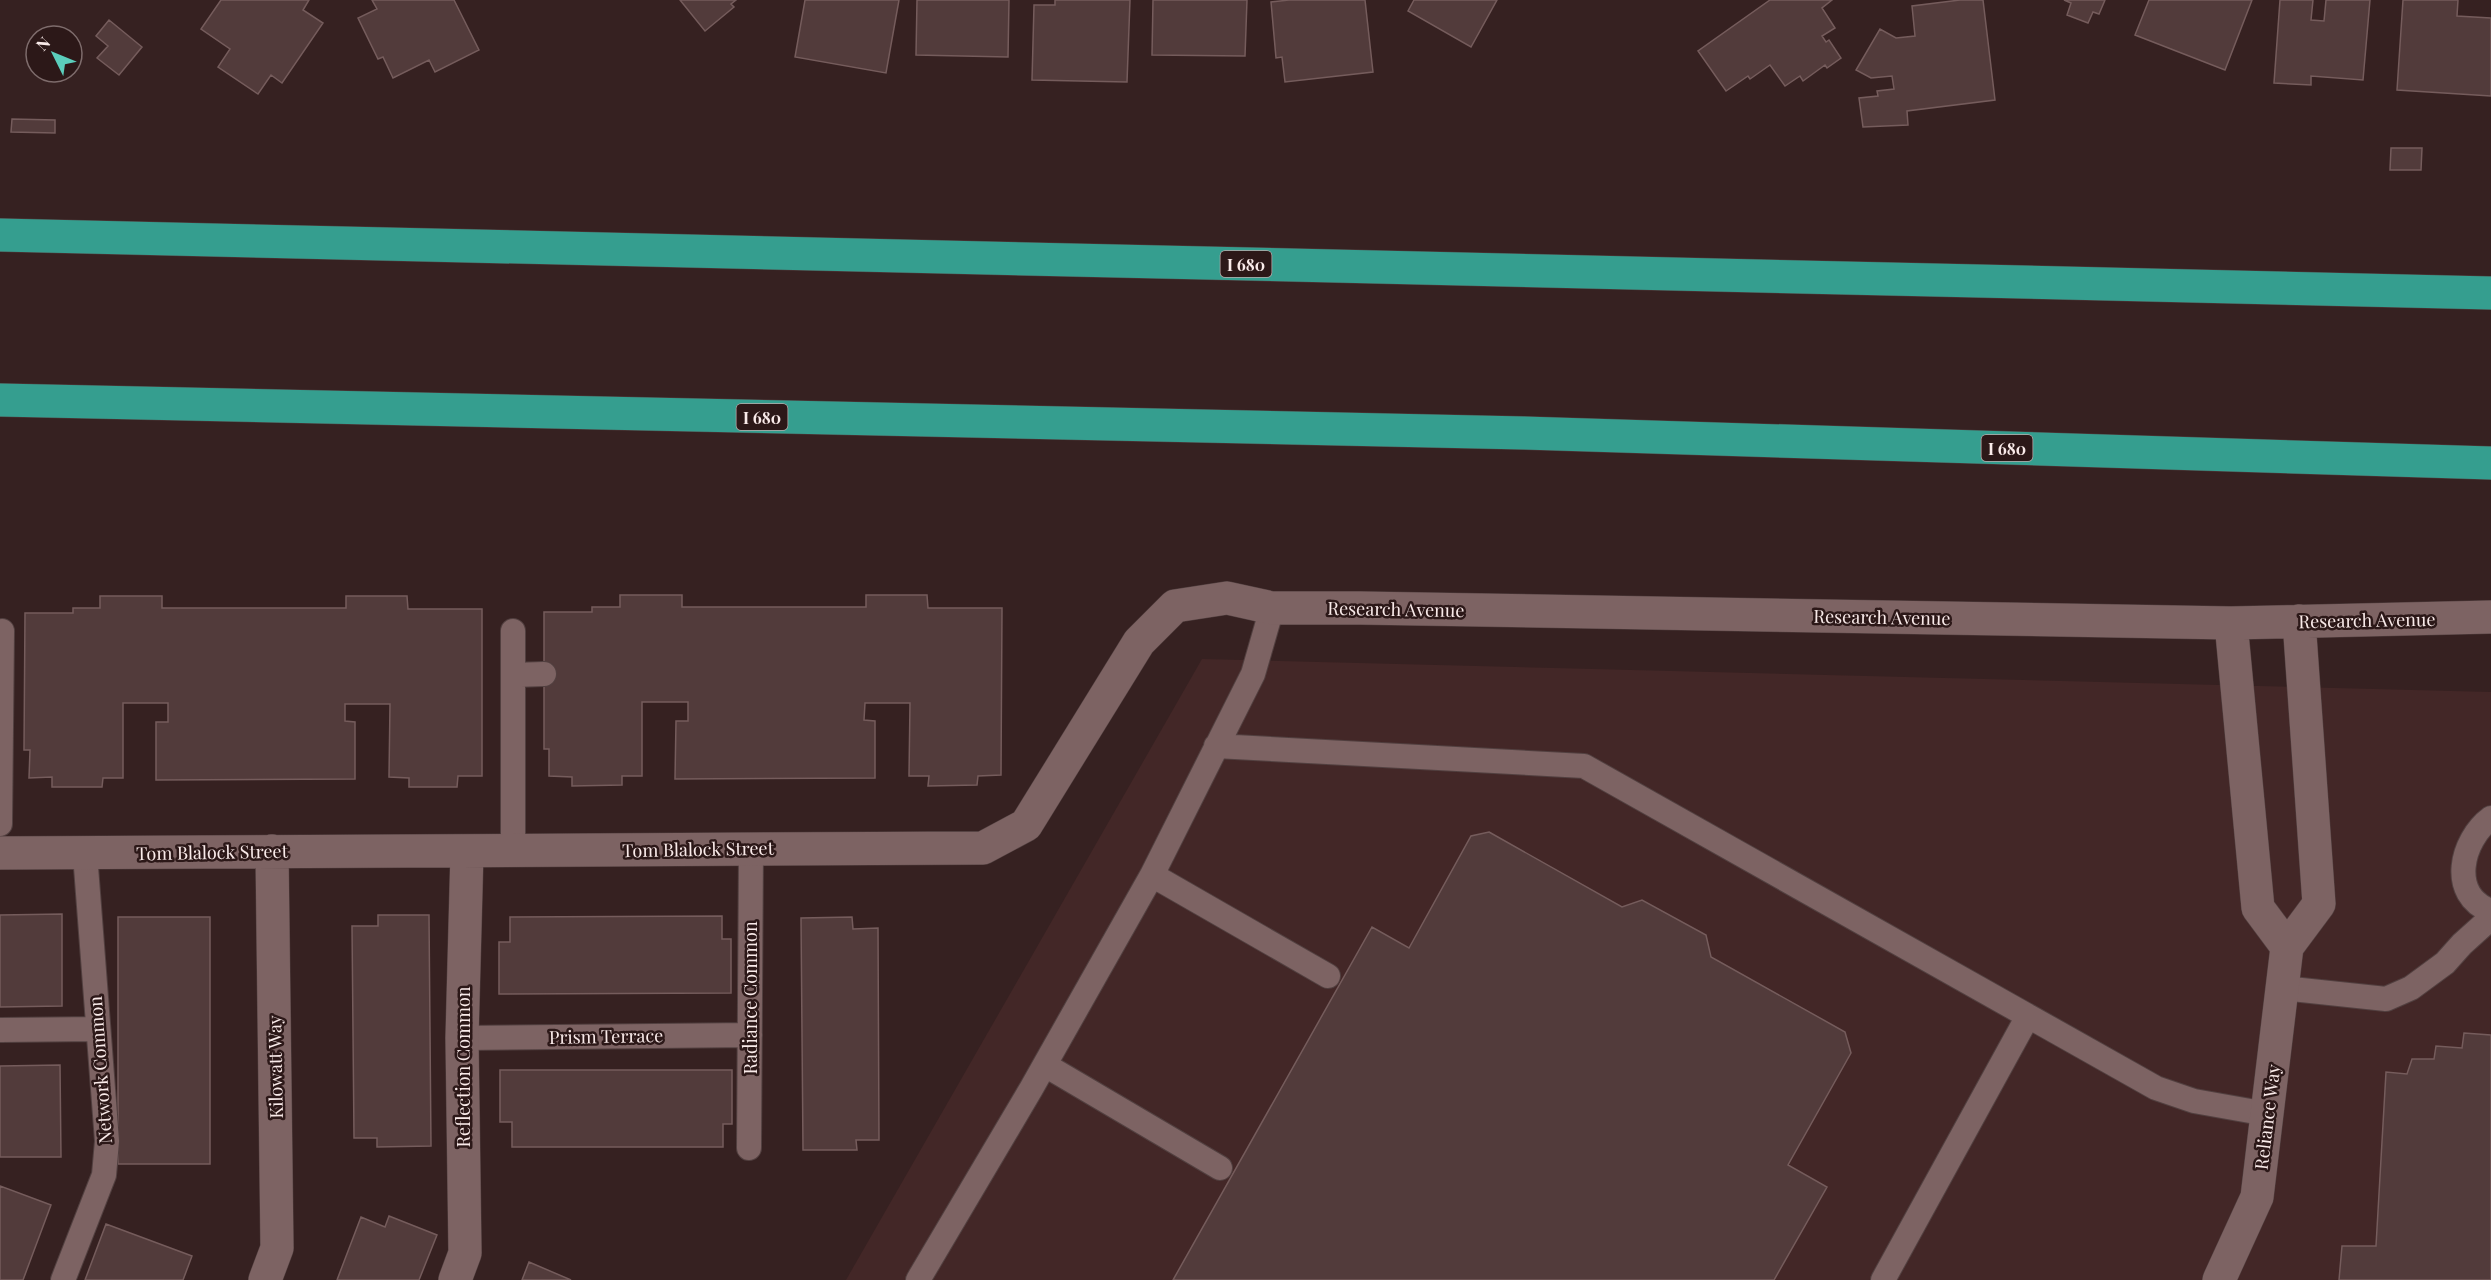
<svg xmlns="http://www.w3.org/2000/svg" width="2491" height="1280" font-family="'Playfair Display',serif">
  <rect width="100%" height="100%" fill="#362121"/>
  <!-- built -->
  <path fill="#432727" d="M1202,659L2491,692V1280H846Z"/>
  <!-- building -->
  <path fill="#523b3b" stroke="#755c5c" stroke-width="1.5" d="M221,0H309L303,10L323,23L282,83L271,75L258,94L218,67L230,49L201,29Z
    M372,0H454L479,50L435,72L429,60L393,78L383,57L378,59L358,18L377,9Z
    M680,0H736L731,4L734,7L705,31Z
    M805,0H899L886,73L795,57Z
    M917,0H1009L1008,57L916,55Z
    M1055,0H1130L1127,82L1032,80L1034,5H1055Z
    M1153,0H1247L1245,56L1152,55Z
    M1289,0H1365L1373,72L1285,82L1282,57L1276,58L1271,2Z
    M1414,0H1497L1471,47L1408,11Z
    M1770,0H1832L1822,8L1835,28L1822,36L1826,42L1829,40L1841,58L1827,68L1825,65L1803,81L1800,76L1785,86L1770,65L1750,79L1748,76L1726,91L1698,51Z
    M1960,0H1983L1995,100L1907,111L1908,125L1863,127L1859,98L1878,96L1877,91L1894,89L1892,76L1871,78L1856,70L1880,29L1896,38L1915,36L1912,6Z
    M2064,0H2105L2099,14L2093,12L2088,23L2067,15L2071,3Z
    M2149,0H2252L2225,70L2135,35Z
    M2280,0H2313L2311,20L2324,21L2326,0H2370L2363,80L2311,76V85L2274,83Z
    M2403,0H2458L2457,16L2491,18V96L2397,90Z
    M109,20L142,47L119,75L97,58L108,46L96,36Z
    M12,119L55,120V133L11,132Z
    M2391,148H2422L2421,170H2390Z
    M620,595H682V607H866V595H927L928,608H1002L1001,775L978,776L977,785L928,786L929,776H909L910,703H865L864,720L875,721V778L675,779L676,721H688V702H642V776H622V785L572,786V777L549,776V749H544V612H592V607H620Z
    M100,596H162V608H346V596H407L408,609H482V776H458L457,787H409V778L389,777L390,704H345V721L355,722V779L156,780V722H168V703H123V778H103L102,787H52V777L29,778L30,750H24L25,613H73V608H100Z
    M1489,832L1622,907L1642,900L1706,935L1711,957L1845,1032L1851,1053L1788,1165L1827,1187L1774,1280H1173L1372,927L1409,948L1471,836Z
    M62,914V1006L0,1007V915Z
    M378,915H429L431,1146L377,1147V1138H354L352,926H378Z
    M722,916V939H731V993L499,994V942H510V917Z
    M118,917H210V1164H118Z
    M852,917L853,929L878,928L879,1140H856L857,1150H803L801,918Z
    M2464,1033L2491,1035V1280H2339L2342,1246H2376L2386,1072L2407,1074L2412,1059H2434L2436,1046L2462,1048Z
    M60,1065L61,1157H0V1066Z
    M500,1070H732V1124H723V1147H512V1122H500Z
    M0,1186L51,1205L23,1280H0Z
    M389,1216L437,1235L419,1280H337L361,1217L385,1227Z
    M106,1224L192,1256L183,1280H85Z
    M529,1262L571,1280H522Z"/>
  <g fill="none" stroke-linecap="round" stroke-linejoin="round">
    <!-- lane casing -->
    <g stroke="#524040" stroke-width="26">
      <path id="lane" d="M513,631V851
        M513,675L544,674
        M1216,746L1584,766L2156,1088L2194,1101L2267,1114
        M2491,818C2461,840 2448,895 2491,911
        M0,824L2,631
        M1152,875L1328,976
        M2283,988L2386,999L2411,988L2445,963L2462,944L2491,918
        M0,1030L98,1029
        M462,1038L750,1035
        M1045,1065L1220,1168
        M749,1148L751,849
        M63,1280L104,1175L107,1141L85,854
        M918,1280L1031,1089L1152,875L1253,674L1272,608
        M1883,1280L2028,1016"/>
    </g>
    <!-- street casing -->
    <g stroke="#524040" stroke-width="34">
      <path id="street" d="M2231,623L2258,908L2287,947
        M0,853L983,848L1026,825L1139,642L1175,606L1227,598L1272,608H1360L2231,623L2491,617
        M265,1280L277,1248L272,851
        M455,1280L465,1253L462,1038L467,852
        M2219,1280L2257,1197L2287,947L2319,904L2299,621"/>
    </g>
    <!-- highway casing -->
    <g stroke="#524040" stroke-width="34">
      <path id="highway" d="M0,235L2491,293
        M0,400L1524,433L2491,463"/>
    </g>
    <!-- lane -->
    <use href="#lane" stroke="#7d6363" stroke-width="24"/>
    <!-- street -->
    <use href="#street" stroke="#7d6363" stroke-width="33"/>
    <!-- highway -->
    <use href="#highway" stroke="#359e8f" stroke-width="33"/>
  </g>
  <g text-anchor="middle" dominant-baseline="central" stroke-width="5" stroke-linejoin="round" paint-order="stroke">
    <!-- shield labels -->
    <g fill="#2c1818" stroke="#bcabaa" stroke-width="1.5">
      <rect x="1220.5" y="251" width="51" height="26" rx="4.5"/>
      <rect x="736.5" y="404" width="51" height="26" rx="4.5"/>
      <rect x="1981.5" y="435" width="51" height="26" rx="4.5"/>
    </g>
    <g font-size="16" font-weight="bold" fill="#f9eae9">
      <text x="1246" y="264">I 680</text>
      <text x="762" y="417">I 680</text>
      <text x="2007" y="448">I 680</text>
    </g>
    <!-- street labels -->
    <g font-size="18" fill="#f9eae9" stroke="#2c1818">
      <text transform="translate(1396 609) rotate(1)">Research Avenue</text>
      <text transform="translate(1882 617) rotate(1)">Research Avenue</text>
      <text transform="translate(2367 620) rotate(-1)">Research Avenue</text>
      <text transform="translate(698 849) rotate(-1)">Tom Blalock Street</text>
      <text transform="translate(212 852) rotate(-1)">Tom Blalock Street</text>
      <text transform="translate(750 998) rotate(-90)">Radiance Common</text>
      <text transform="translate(606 1036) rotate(-1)">Prism Terrace</text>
      <text transform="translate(275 1067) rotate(-91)">Kilowatt Way</text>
      <text transform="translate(463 1067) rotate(-90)">Reflection Common</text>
      <text transform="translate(100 1070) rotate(-94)">Network Common</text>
      <text transform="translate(2267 1117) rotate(-83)">Reliance Way</text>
    </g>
  </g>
  <!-- north arrow -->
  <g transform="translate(54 54) rotate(313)"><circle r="28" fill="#2c1818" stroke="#7e6c6c" stroke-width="1.5"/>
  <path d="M0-4.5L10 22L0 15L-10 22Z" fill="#5bcebc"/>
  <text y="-9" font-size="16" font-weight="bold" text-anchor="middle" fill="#f9eae9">N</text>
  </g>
</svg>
